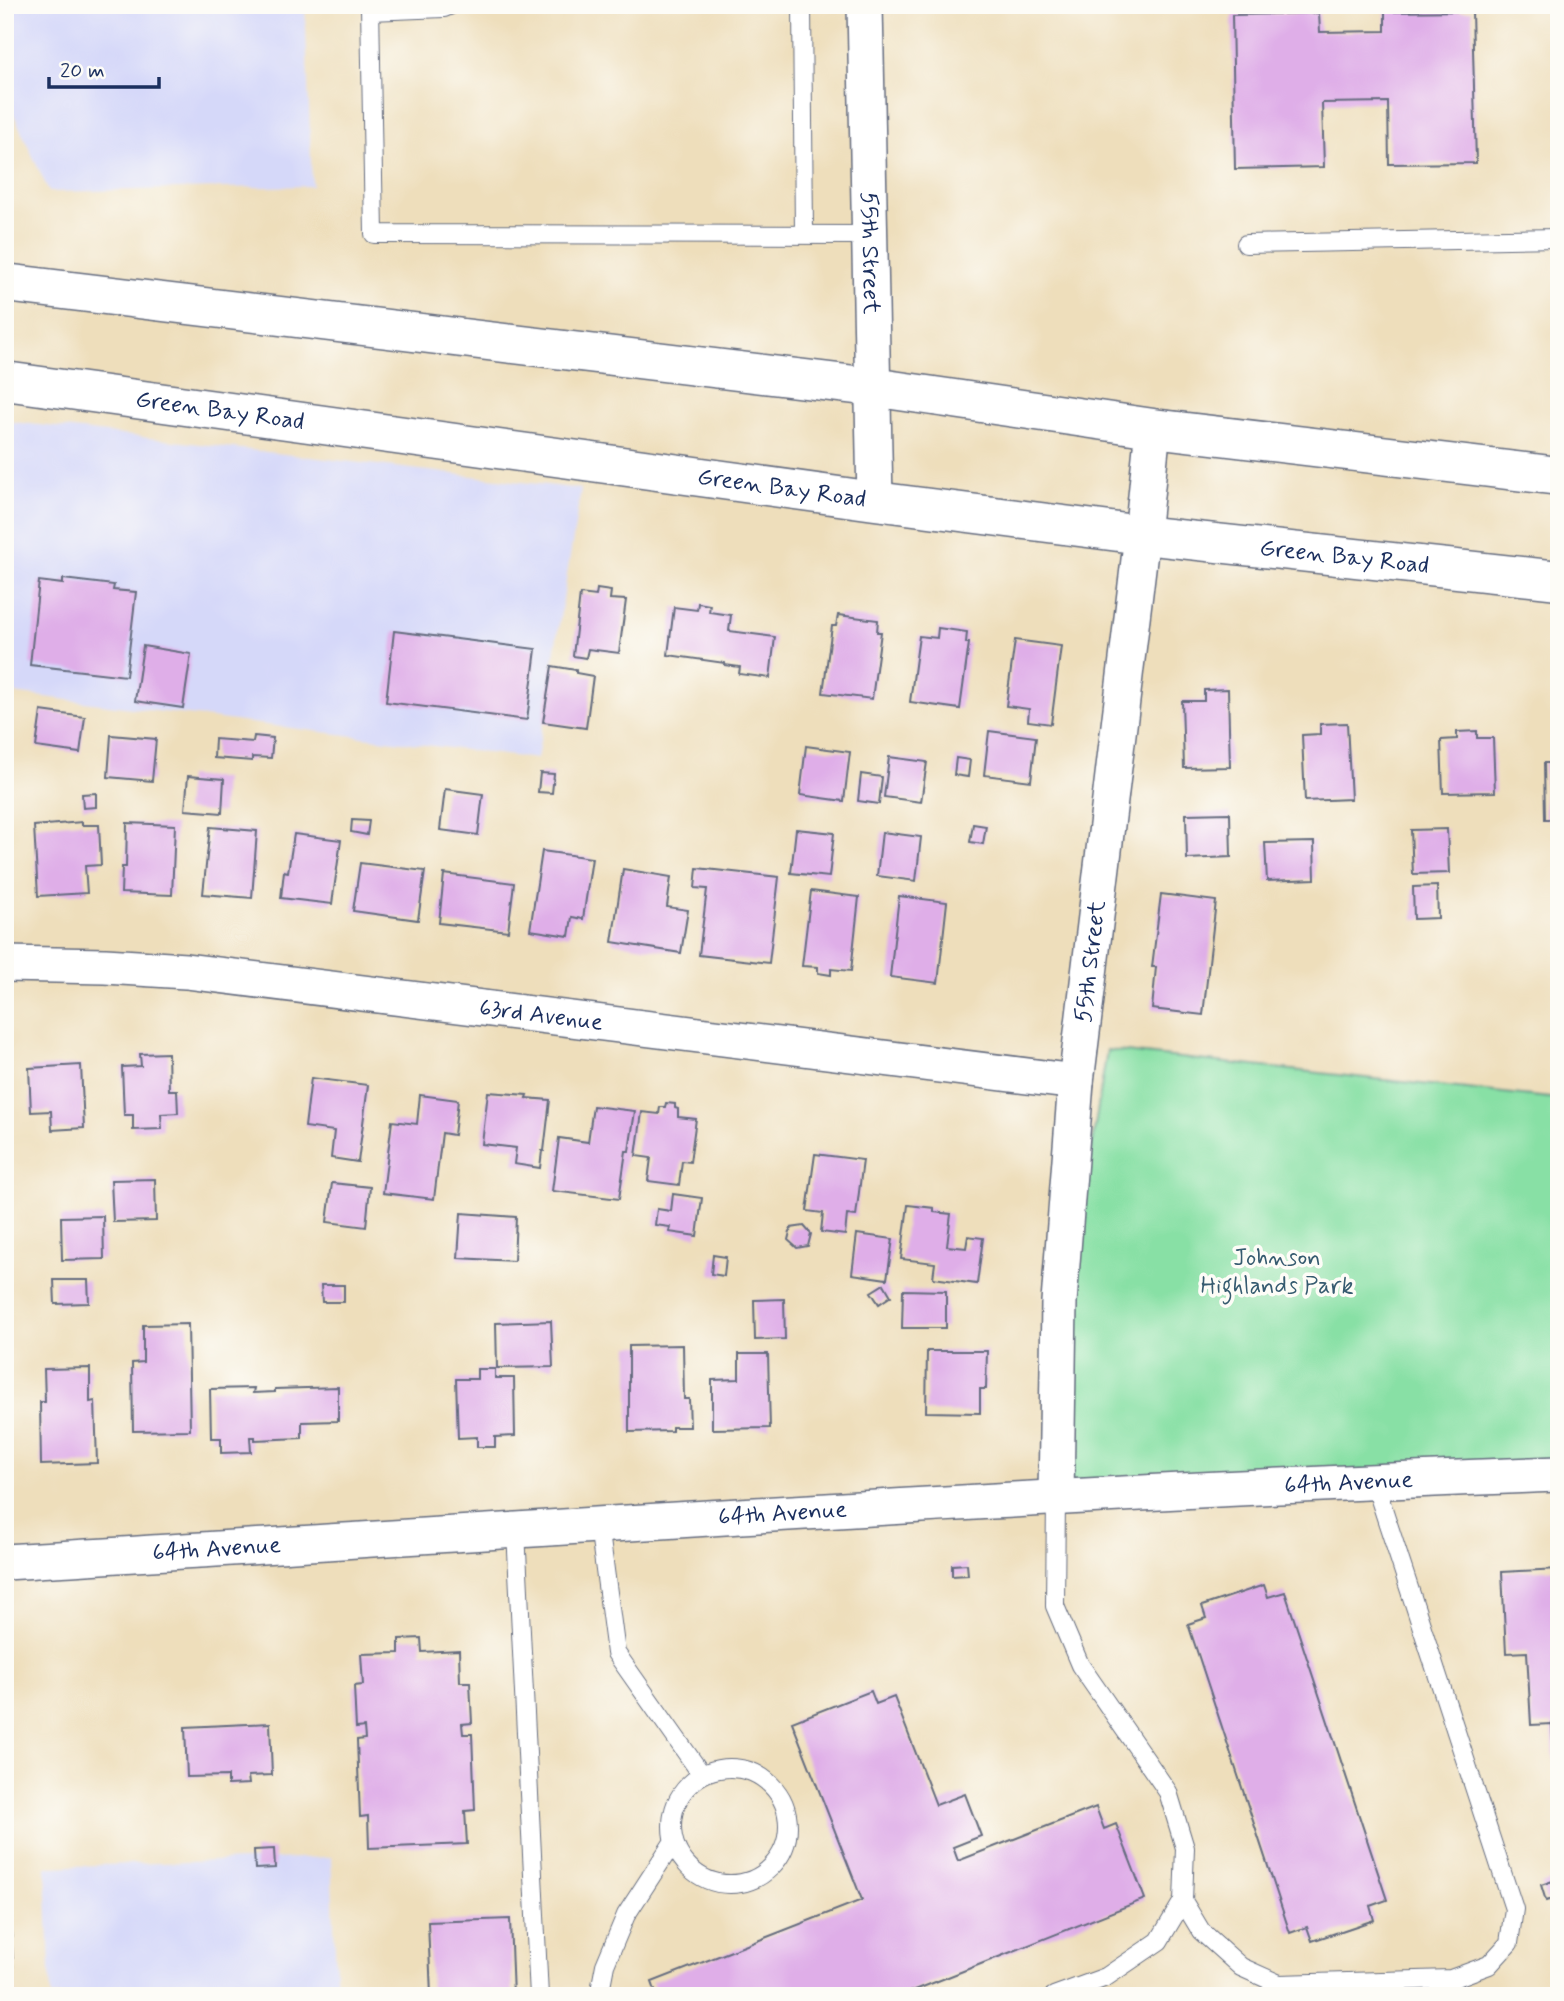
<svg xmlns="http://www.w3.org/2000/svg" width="1564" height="2001" font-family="Mynerve,sans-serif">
  <rect width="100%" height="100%" fill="#fdfcf7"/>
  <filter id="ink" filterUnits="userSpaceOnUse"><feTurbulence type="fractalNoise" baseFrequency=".0143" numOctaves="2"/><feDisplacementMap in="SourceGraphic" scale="14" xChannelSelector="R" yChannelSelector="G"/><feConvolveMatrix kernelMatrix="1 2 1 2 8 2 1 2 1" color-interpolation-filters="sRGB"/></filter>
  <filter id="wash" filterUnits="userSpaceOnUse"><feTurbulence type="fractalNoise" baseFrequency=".00686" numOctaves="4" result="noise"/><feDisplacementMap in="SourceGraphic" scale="28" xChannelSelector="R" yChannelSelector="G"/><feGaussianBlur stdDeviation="1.57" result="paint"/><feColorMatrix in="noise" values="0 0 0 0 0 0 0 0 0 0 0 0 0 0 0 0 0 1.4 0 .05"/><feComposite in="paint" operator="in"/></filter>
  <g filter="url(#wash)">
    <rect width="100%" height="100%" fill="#eedebb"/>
    <!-- built -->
    <path fill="#d5d8f9" d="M5,5H305L312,186L49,192L5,95Z
      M5,421L581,489L537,759L5,692Z
      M331,1857L337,1996H51L46,1867Z"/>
    <!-- green -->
    <path fill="#88e0a5" stroke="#528882" stroke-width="2" d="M1107,1050L1559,1099V1463L1070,1482L1068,1295Z"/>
    <g id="blocks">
      <!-- building -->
      <path fill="#dfaee8" d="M1472,11L1476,163L1389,164L1388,102L1322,103L1324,167L1235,169L1232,15L1319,13L1320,32L1385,31V12Z
        M63,579L114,585L113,590L136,592L126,676L30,665L39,581L63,584Z
        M597,589L611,591L610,599L626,600L619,653L588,649L586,658L573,656L580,594L596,596Z
        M698,603L710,605L709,612L731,615L729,631L775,637L770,678L739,674L740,667L725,665V663L668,655L674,607L697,610Z
        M838,615L878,620L877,632H881L872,699L823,693L832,626H836Z
        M938,628L967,632L966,643H969L960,709L910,702L919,636L937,638Z
        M394,631L536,649L527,720L386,702Z
        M1015,640L1061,646L1051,724L1028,721L1029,709L1006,706Z
        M143,646L191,654L183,708L135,701Z
        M552,666L576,670V673L593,676L586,728L543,722Z
        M1228,689L1230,767L1184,768L1182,701H1204V690Z
        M41,711L85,717L80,753L36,747Z
        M1347,723L1351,799L1305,801L1302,735L1320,734V724Z
        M989,731L1036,737L1031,781L984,775Z
        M1477,731V738H1493L1495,792L1443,793L1441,740L1457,739V732Z
        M111,735L156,739L152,781L108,777Z
        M254,736L273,738L271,758L252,757V761L214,758L215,739L253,742Z
        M806,746L850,752L844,801L800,795Z
        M889,757L927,762L921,802L884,797Z
        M956,758L970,760L968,777L954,775Z
        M1544,763H1559V819H1545Z
        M540,773L554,774L552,793L538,792Z
        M861,774L882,777L879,804L858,801Z
        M188,776L224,779L222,813L185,810Z
        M445,789L483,794L478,835L440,830Z
        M96,793V807L83,808L82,794Z
        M1230,813L1231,857L1187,859L1186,814Z
        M352,820L369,821L367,835L351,832Z
        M82,822V825H99L101,865L85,866L87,893L38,896L34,826Z
        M127,823L175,825L172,895L121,893L122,867H126Z
        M973,824L986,826L983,844L970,842Z
        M210,827L257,831L252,898L203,894Z
        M796,829L834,833L829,877L791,873Z
        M1447,829L1449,873L1413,874L1411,830Z
        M882,832L921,837L916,881L877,876Z
        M294,834L341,840L332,904L281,898L284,871L288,872Z
        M1314,842L1315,879L1267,881L1265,843Z
        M542,851L592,858L583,919L572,917L569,936L530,930Z
        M360,863L425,871L418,920L353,911Z
        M697,868L779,877L769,963L699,955L707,889L695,888Z
        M623,869L671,877L667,907L688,910L681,953L612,942Z
        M444,874L514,883L508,931L439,923Z
        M1437,886L1438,918L1414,919L1413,887Z
        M811,891L859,897L851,971L831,969V975L818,973V967L802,966Z
        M1161,894L1216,901L1203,1015L1152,1009L1156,967H1152Z
        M899,896L947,902L938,983L890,977Z
        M168,1053L169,1090H177L178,1113L161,1114L162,1129L133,1130V1115H124L122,1067L141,1066L140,1054Z
        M81,1065L84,1128L52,1130L51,1111L31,1112L29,1068Z
        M311,1078L368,1085L358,1162L331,1158L334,1131L305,1127Z
        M488,1092L527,1095L526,1098L550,1100L544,1151H542L540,1168L514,1164L516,1148L482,1144Z
        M420,1095L458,1100L454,1135L442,1133L434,1199L383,1193L392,1121L417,1124Z
        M666,1103L675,1104V1108L678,1109V1117L696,1119L690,1162L682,1161L679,1185L648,1181L651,1158L636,1156L642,1112L659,1114L660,1107H665Z
        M593,1106L635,1111L629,1151H626L619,1199L552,1191L559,1138L588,1142Z
        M815,1154L863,1160L856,1216L847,1215L845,1235L821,1232L823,1213L807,1211Z
        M155,1179L156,1221L113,1222L111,1180Z
        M332,1183L370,1187L366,1227L327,1222Z
        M673,1194L702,1198L697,1236L669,1232L670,1227L655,1225L657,1209L671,1211Z
        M908,1205L934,1208V1212L951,1214L947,1246L966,1248L968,1236L983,1238L977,1284L933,1278L935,1263L901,1259Z
        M461,1213L516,1217L514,1261L458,1258Z
        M103,1216L104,1259L62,1260L61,1217Z
        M804,1226L811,1234L808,1246L797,1248L788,1240L791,1228Z
        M857,1234L893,1239L887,1279L852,1274Z
        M713,1255L726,1257L724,1276L711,1274Z
        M54,1280H88L89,1303L55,1304Z
        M884,1284L891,1296L879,1304L871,1292Z
        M321,1285H344V1302H322Z
        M903,1290L946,1291V1328H902Z
        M784,1299L785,1339L755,1340L754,1300Z
        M551,1321L553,1367L497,1368L496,1323Z
        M188,1324L190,1430L133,1431L132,1363L143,1362V1325Z
        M683,1345L684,1399H689L690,1427H672V1431L629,1432V1346Z
        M927,1351H987L986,1389H980V1413L926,1412Z
        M739,1354H768L770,1428L712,1429V1380L739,1379Z
        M90,1368V1402L95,1401L97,1463L41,1465L40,1402H45L44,1369Z
        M477,1369H495V1378H514L515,1436L495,1437V1447H477V1437L458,1438L456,1379H477Z
        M338,1387V1421L302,1422V1438L255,1440V1437H250L251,1452L221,1453V1438H211L210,1389L254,1388L253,1393L275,1392V1389Z
        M967,1564L968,1575L952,1576V1565Z
        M1559,1569V1797L1556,1798L1552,1724L1531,1725L1527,1652L1506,1653L1502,1572Z
        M1264,1585L1268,1597L1285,1592L1387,1900L1370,1906L1374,1920L1312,1941L1307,1927L1290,1933L1188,1624L1206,1618L1202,1606Z
        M421,1638L422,1652L459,1650L460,1682H470L472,1723L462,1724L463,1734H472L475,1810L465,1811L467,1844L369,1848L368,1816L360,1817L357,1740L365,1739L364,1727L356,1728L354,1686L363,1685L361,1654L399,1653V1639Z
        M871,1691L876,1704L894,1697L936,1805L965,1794L981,1836L953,1847L958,1861L1096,1807L1104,1829L1116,1824L1145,1899L900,1996H657L652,1982L862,1900L792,1722Z
        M270,1723L272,1775L248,1776L249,1784L228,1785V1776L187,1777L185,1727Z
        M274,1849L275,1868L255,1869L254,1850Z
        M5,1864H7L15,1996H5Z
        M1559,1879V1897L1546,1901L1541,1885Z
        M510,1919L513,1996H431L428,1922Z"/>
    </g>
  </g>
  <g filter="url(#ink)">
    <use href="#blocks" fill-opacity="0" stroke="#656c7f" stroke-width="2"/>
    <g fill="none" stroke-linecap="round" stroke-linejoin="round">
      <!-- lane casing -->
      <g stroke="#656c7f" stroke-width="20">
        <path id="lane" d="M370,5L374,234L870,235
          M802,5L804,234
          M370,11L444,8L451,5
          M1246,244L1559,238
          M1056,1497L1055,1606L1080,1665L1168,1792L1185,1848L1183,1901L1201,1931L1241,1967L1279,1984L1451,1979L1489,1965L1509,1943L1514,1909L1374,1481
          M599,1525L616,1653L702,1775
          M516,1531L539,1996
          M672 1826a58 58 0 1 1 116 0a58 58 0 1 1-116 0Z
          M599,1996L605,1965L626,1915L674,1841
          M1054,1996L1106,1977L1159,1941L1183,1901"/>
      </g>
      <!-- street casing -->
      <g stroke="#656c7f" stroke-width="38">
        <g id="street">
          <path id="s1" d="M865,5L875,501"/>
          <path id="s2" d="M5,964L105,966L186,971L1076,1082"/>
          <path id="s3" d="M1056,1497L1059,1302L1076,1082L1142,535L1153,428"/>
          <path id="s4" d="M5,1562C523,1531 1040,1493 1559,1474"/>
        </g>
      </g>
      <!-- primary casing -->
      <g stroke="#656c7f" stroke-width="41">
        <g id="primary">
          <path d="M5,283L872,387L1153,428L1559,476"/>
          <path id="s5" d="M5,381L875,501L1142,535L1559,580"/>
        </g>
      </g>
      <!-- lane -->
      <use href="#lane" stroke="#fff" stroke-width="18"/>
      <!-- street -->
      <use href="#street" stroke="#fff" stroke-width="35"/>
      <!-- primary -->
      <use href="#primary" stroke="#fff" stroke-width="38"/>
    </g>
  </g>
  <g text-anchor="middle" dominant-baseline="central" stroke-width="7" stroke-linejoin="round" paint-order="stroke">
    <!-- street labels -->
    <g font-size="24" fill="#1b2f5e" stroke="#fdfcf7">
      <text stroke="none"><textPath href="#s1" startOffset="248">55th Street</textPath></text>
      <text stroke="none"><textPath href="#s5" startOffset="217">Green Bay Road</textPath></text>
      <text stroke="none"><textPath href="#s5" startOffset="784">Green Bay Road</textPath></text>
      <text stroke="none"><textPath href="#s5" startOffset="1351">Green Bay Road</textPath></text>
      <text stroke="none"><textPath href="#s3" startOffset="537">55th Street</textPath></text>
      <text stroke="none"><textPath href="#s2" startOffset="539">63rd Avenue</textPath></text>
      <text stroke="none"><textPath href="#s4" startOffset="1346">64th Avenue</textPath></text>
      <text stroke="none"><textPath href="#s4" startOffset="779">64th Avenue</textPath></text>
      <text stroke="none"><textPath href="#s4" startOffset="212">64th Avenue</textPath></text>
    </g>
    <!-- park labels -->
    <g font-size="24" fill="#365b70" stroke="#fdfcf7">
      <text x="1277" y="1258">Johnson<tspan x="1277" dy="28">Highlands Park</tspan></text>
    </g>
  </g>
  <!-- margin -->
  <rect width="1564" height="2001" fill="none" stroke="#fdfcf7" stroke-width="28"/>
  <!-- scale -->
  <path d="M49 77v10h110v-10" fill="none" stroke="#1b2f5e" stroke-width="3.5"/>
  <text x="60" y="77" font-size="21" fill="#1b2f5e" stroke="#fdfcf7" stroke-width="5" paint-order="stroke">20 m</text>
</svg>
